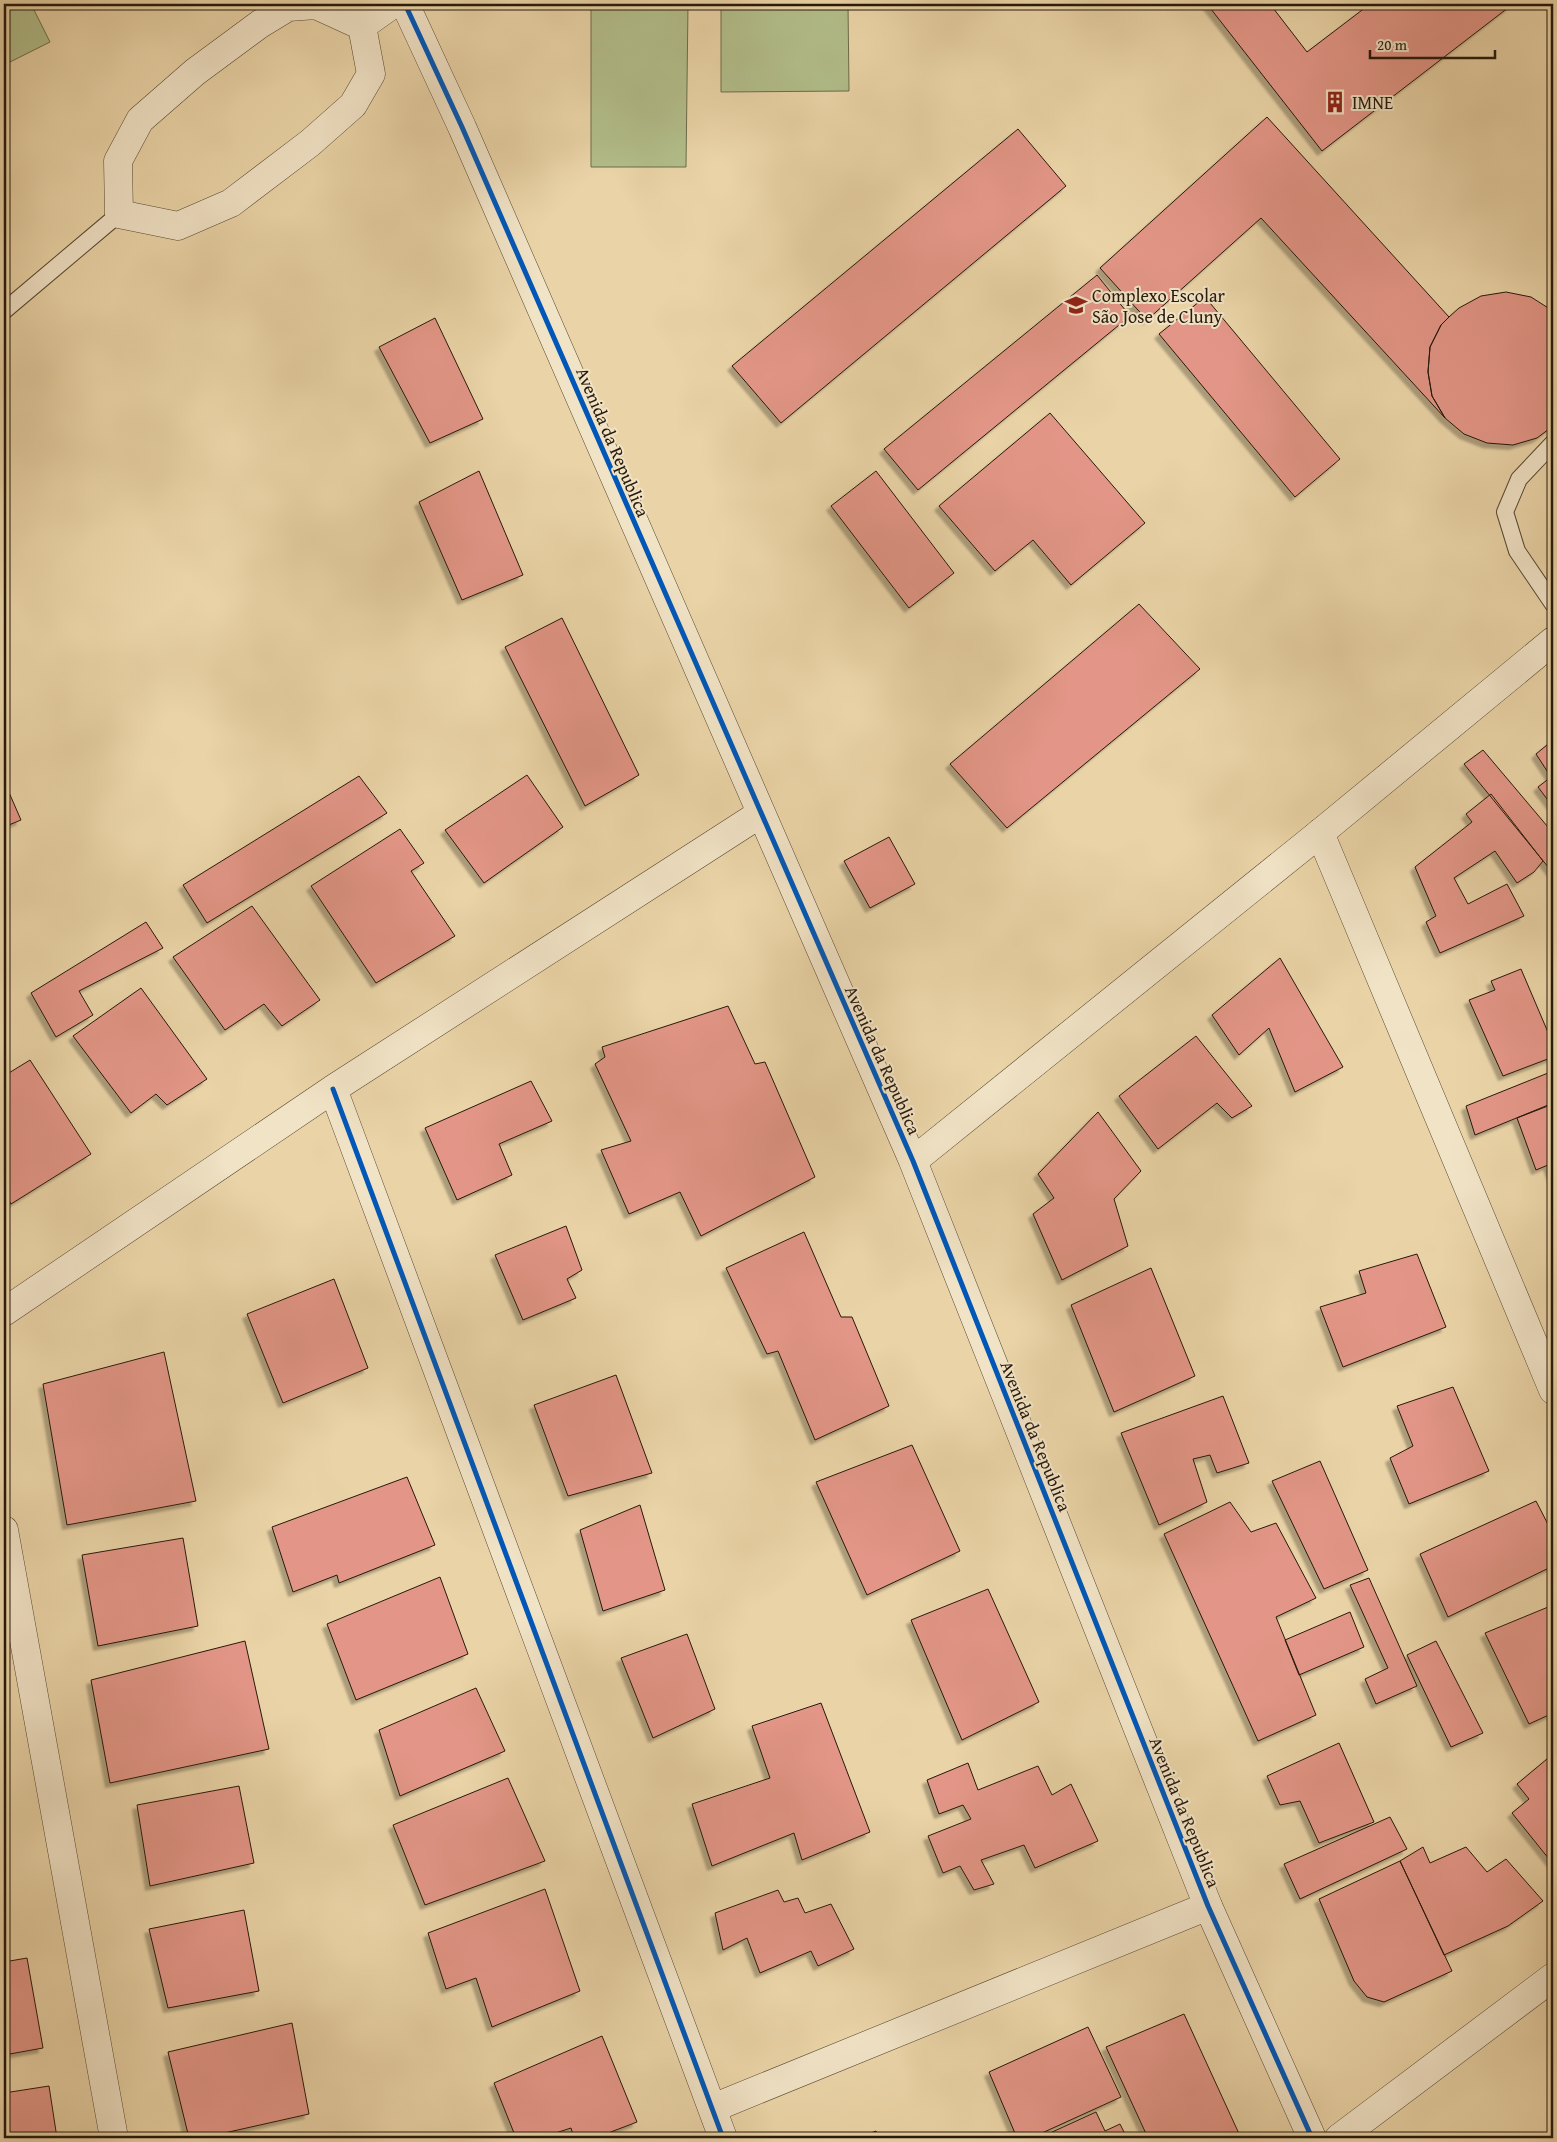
<svg xmlns="http://www.w3.org/2000/svg" width="1557" height="2142" font-family="'Gentium Book Plus',serif">
  <defs>
    <filter id="shadow"><feDropShadow dx="-4.5" dy="4.5" stdDeviation="1" flood-color="#0004"/></filter>
  </defs>
  <rect width="100%" height="100%" fill="#ead4a7"/>
  <filter id="stains"><feTurbulence type="fractalNoise" baseFrequency=".004" numOctaves="4"/><feColorMatrix values="0 0 0 0 .2 0 0 0 0 .09 0 0 0 0 .02 0 0 0 .5 -.17"/></filter>
  <radialGradient id="worn" r=".72"><stop offset=".6" stop-color="#630" stop-opacity="0"/><stop offset="1" stop-color="#630" stop-opacity=".3"/></radialGradient>
  <!-- green -->
  <path fill="#b2be8a" stroke="#6c6c4a" d="M4,4H31L50,42L4,65Z
    M591,4H688L686,167H591Z
    M721,4H848L849,91L721,92Z"/>
  <!-- building -->
  <path fill="#e39687" stroke="#27190b" filter="url(#shadow)" d="M1207,4H1270L1307,52L1370,4H1513L1322,151Z
    M1267,117L1449,317L1441,325L1430,347L1428,372L1432,396L1445,418L1261,218L1147,320L1100,268Z
    M1018,129L1066,186L781,423L732,366Z
    M1097,275L1130,316L918,490L884,449Z
    M1506,292L1531,297L1553,311V426L1537,438L1513,445L1487,443L1464,434L1445,418L1432,396L1428,372L1430,347L1441,325L1449,317L1459,308L1481,296Z
    M1205,297L1340,459L1295,497L1159,334Z
    M435,318L483,419L430,443L379,347Z
    M1050,413L1145,523L1071,585L1033,540L995,571L939,506Z
    M479,471L523,575L462,600L419,502Z
    M876,471L954,573L909,608L831,506Z
    M1139,604L1200,669L1007,828L950,764Z
    M562,618L639,775L585,806L505,647Z
    M1553,740V807L1538,787L1551,777L1536,754Z
    M1483,750L1553,833V873L1464,764Z
    M527,775L563,827L484,883L445,830Z
    M359,776L387,813L207,923L183,885Z
    M4,781L21,820L4,827Z
    M1491,794L1543,861L1534,872L1517,883L1495,851L1454,878L1468,904L1507,884L1524,916L1440,953L1426,922L1436,916L1415,867L1472,822L1466,814Z
    M400,829L424,863L411,871L455,936L376,983L311,886Z
    M889,837L915,884L870,908L844,861Z
    M252,906L320,1000L282,1026L264,1004L225,1030L173,957Z
    M146,922L163,948L79,991L93,1015L56,1037L31,993Z
    M1280,958L1343,1067L1295,1092L1269,1028L1239,1055L1212,1015Z
    M1521,969L1553,1044V1057L1503,1076L1469,1000L1495,990L1491,981Z
    M141,988L207,1079L167,1105L156,1094L131,1113L73,1036Z
    M728,1006L755,1064L765,1062L815,1177L701,1236L680,1192L629,1214L601,1150L631,1141L595,1064L605,1057L602,1047Z
    M1196,1036L1252,1106L1232,1118L1217,1103L1158,1149L1119,1096Z
    M30,1060L91,1154L11,1204L4,1192V1076Z
    M1553,1071V1103L1475,1135L1466,1106Z
    M531,1081L552,1121L499,1144L512,1175L457,1200L425,1128Z
    M1553,1104V1179L1548,1165L1536,1170L1517,1118Z
    M1098,1112L1141,1171L1114,1199L1128,1246L1062,1280L1033,1214L1054,1198L1038,1174Z
    M566,1226L582,1270L567,1279L576,1298L523,1320L495,1255Z
    M804,1232L841,1317H852L889,1406L815,1440L778,1351L767,1354L726,1268Z
    M1417,1254L1446,1327L1343,1367L1320,1307L1366,1293L1359,1271Z
    M1151,1268L1195,1376L1114,1412L1071,1305Z
    M334,1279L368,1368L283,1403L247,1314Z
    M164,1352L196,1501L67,1525L43,1384Z
    M616,1375L652,1473L568,1496L534,1405Z
    M1453,1387L1489,1471L1409,1504L1390,1458L1413,1446L1397,1406Z
    M1223,1396L1249,1463L1217,1473L1210,1455L1193,1459L1207,1502L1159,1525L1121,1433Z
    M912,1445L960,1551L867,1595L816,1482Z
    M1320,1461L1368,1570L1324,1589L1272,1481Z
    M407,1477L435,1545L339,1583L337,1575L293,1592L272,1527Z
    M1536,1501L1553,1534V1566L1448,1617L1420,1554Z
    M1230,1502L1251,1532L1276,1523L1316,1598L1276,1617L1316,1715L1258,1741L1164,1534Z
    M640,1505L665,1590L603,1611L580,1530Z
    M183,1538L198,1626L98,1646L82,1555Z
    M440,1577L468,1654L356,1700L327,1624Z
    M1369,1578L1417,1686L1376,1704L1365,1679L1388,1668L1350,1585Z
    M988,1589L1039,1702L962,1740L911,1620Z
    M1553,1605V1713L1529,1724L1485,1633Z
    M1350,1612L1364,1647L1299,1675L1285,1640Z
    M687,1634L715,1709L653,1738L621,1658Z
    M245,1641L269,1749L110,1783L91,1680Z
    M1436,1641L1483,1733L1451,1747L1407,1655Z
    M476,1688L505,1751L400,1796L379,1730Z
    M821,1703L870,1832L802,1860L794,1833L712,1866L692,1804L770,1778L752,1726Z
    M1339,1743L1374,1822L1319,1843L1300,1801L1280,1805L1267,1776Z
    M1553,1754V1864L1512,1813L1529,1799L1517,1784Z
    M968,1763L978,1790L1038,1766L1052,1795L1071,1784L1098,1841L1035,1868L1024,1845L981,1860L994,1884L974,1890L960,1866L943,1873L928,1836L971,1819L963,1805L939,1814L927,1780Z
    M508,1778L545,1861L425,1905L393,1825Z
    M239,1786L254,1863L150,1886L137,1805Z
    M1390,1817L1407,1849L1300,1899L1284,1864Z
    M1423,1847L1430,1863L1466,1847L1487,1872L1506,1859L1543,1901L1508,1926L1444,1955L1400,1861Z
    M1400,1861L1452,1971L1384,2002L1367,1997L1354,1981L1319,1899Z
    M545,1889L580,1991L492,2027L476,1978L446,1989L428,1933Z
    M778,1890L784,1902L798,1898L805,1913L831,1904L854,1949L818,1966L811,1951L760,1973L747,1938L723,1950L715,1913Z
    M244,1910L259,1991L168,2008L149,1929Z
    M27,1958L43,2048L4,2055V1962Z
    M1184,2014L1241,2138H1148L1106,2047Z
    M292,2023L309,2114L202,2138H189L168,2052Z
    M1088,2027L1121,2097L1031,2138H1017L989,2072Z
    M602,2036L637,2122L595,2138H574L571,2128L540,2138H516L494,2083Z
    M49,2086L57,2138H4V2093Z
    M1096,2112L1105,2131L1120,2124L1127,2138H1039Z
    M876,2131L879,2138H858Z"/>
  <g fill="none" stroke-linecap="round" stroke-linejoin="round">
    <!-- service casing -->
    <g stroke="#584832" stroke-width="18">
      <path id="service" d="M4,311L119,214
        M1553,443L1519,479L1505,512L1517,551L1553,604"/>
    </g>
    <!-- minor casing -->
    <g stroke="#584832" stroke-width="29">
      <path id="minor" d="M316,5L362,26L371,74L353,105L310,143L231,203L178,226L119,214L118,161L140,120L195,72L260,24L288,7Z
        M362,26L393,4
        M1320,833L1553,1390
        M333,1089L723,2138
        M4,1312L333,1089L760,814
        M4,1530L114,2138
        M713,2108L1208,1906
        M1339,2138L1553,1977"/>
    </g>
    <!-- tertiary casing -->
    <g stroke="#584832" stroke-width="29">
      <path id="tertiary" d="M405,4L462,127L913,1161L1208,1906L1312,2138
        M913,1161L1320,833L1553,641"/>
    </g>
    <!-- service -->
    <use href="#service" stroke="#f1e3c6" stroke-width="16"/>
    <!-- minor -->
    <use href="#minor" stroke="#f1e3c6" stroke-width="28"/>
    <!-- tertiary -->
    <use href="#tertiary" stroke="#f1e3c6" stroke-width="28"/>
    <!-- cycleway casing -->
    <g stroke="#f1e3c6" stroke-width="8">
      <path id="cycleway" d="M405,4L462,127L913,1161L1208,1906L1312,2138
        M333,1089L723,2138"/>
    </g>
    <!-- cycleway -->
    <use href="#cycleway" stroke="#0057b8" stroke-width="5"/>
  </g>
  <!-- icons -->
  <defs>
    <g id="building-bare" transform="scale(1.725)"><path d="M-4-6H4V6H1V3H-1V6H-4ZM-2.5-4.3h1.7v1.8h-1.7ZM.8-4.3h1.7v1.8H.8ZM-2.5-1h1.7V.8h-1.7ZM.8-1h1.7V.8H.8Z" fill="#8f2418" stroke="#f1e3c6" stroke-width="2.5" paint-order="stroke"/></g>
    <g id="school-bare" transform="scale(1.725)"><path d="M0-5L7-2L0 1L-7-2ZM-4 1L0 2.5L4 1V4Q0 6-4 4Z" fill="#8f2418" stroke="#f1e3c6" stroke-width="2.5" paint-order="stroke"/></g>
  </defs>
  <g fill-rule="evenodd">
    <use href="#building-bare" x="1335" y="102"/>
    <use href="#school-bare" x="1076" y="305"/>
  </g>
  <g text-anchor="middle" dominant-baseline="central" stroke-width="4" stroke-linejoin="round" paint-order="stroke">
    <!-- poi labels -->
    <g font-size="18" fill="#27190b" stroke="#f1e3c6" text-anchor="start">
      <text x="1352" y="102">IMNE</text>
      <text x="1092" y="295">Complexo Escolar<tspan x="1092" dy="21">São Jose de Cluny</tspan></text>
    </g>
    <!-- street labels -->
    <g font-size="18" fill="#27190b" stroke="#f1e3c6">
      <text transform="translate(613 442) rotate(67)">Avenida da Republica</text>
      <text transform="translate(883 1060) rotate(66)">Avenida da Republica</text>
      <text transform="translate(1036 1436) rotate(68)">Avenida da Republica</text>
      <text transform="translate(1185 1812) rotate(68)">Avenida da Republica</text>
    </g>
  </g>
  <!-- margin -->
  <rect width="1557" height="2142" fill="none" stroke="#ead4a7" stroke-width="20"/>
  <rect x="5" y="5" width="1547" height="2132" fill="none" stroke="#27190b" stroke-width="2.5"/>
  <rect x="10" y="10" width="1537" height="2122" fill="none" stroke="#27190b"/>
  <!-- scale -->
  <path d="M1370 50v8h125v-8" fill="none" stroke="#27190b" stroke-width="2.5"/>
  <text x="1377" y="50" font-size="15" fill="#27190b" stroke="#f1e3c6" stroke-width="4" paint-order="stroke">20 m</text>
  <rect width="100%" height="100%" filter="url(#stains)"/>
  <rect width="100%" height="100%" fill="url(#worn)"/>
</svg>
